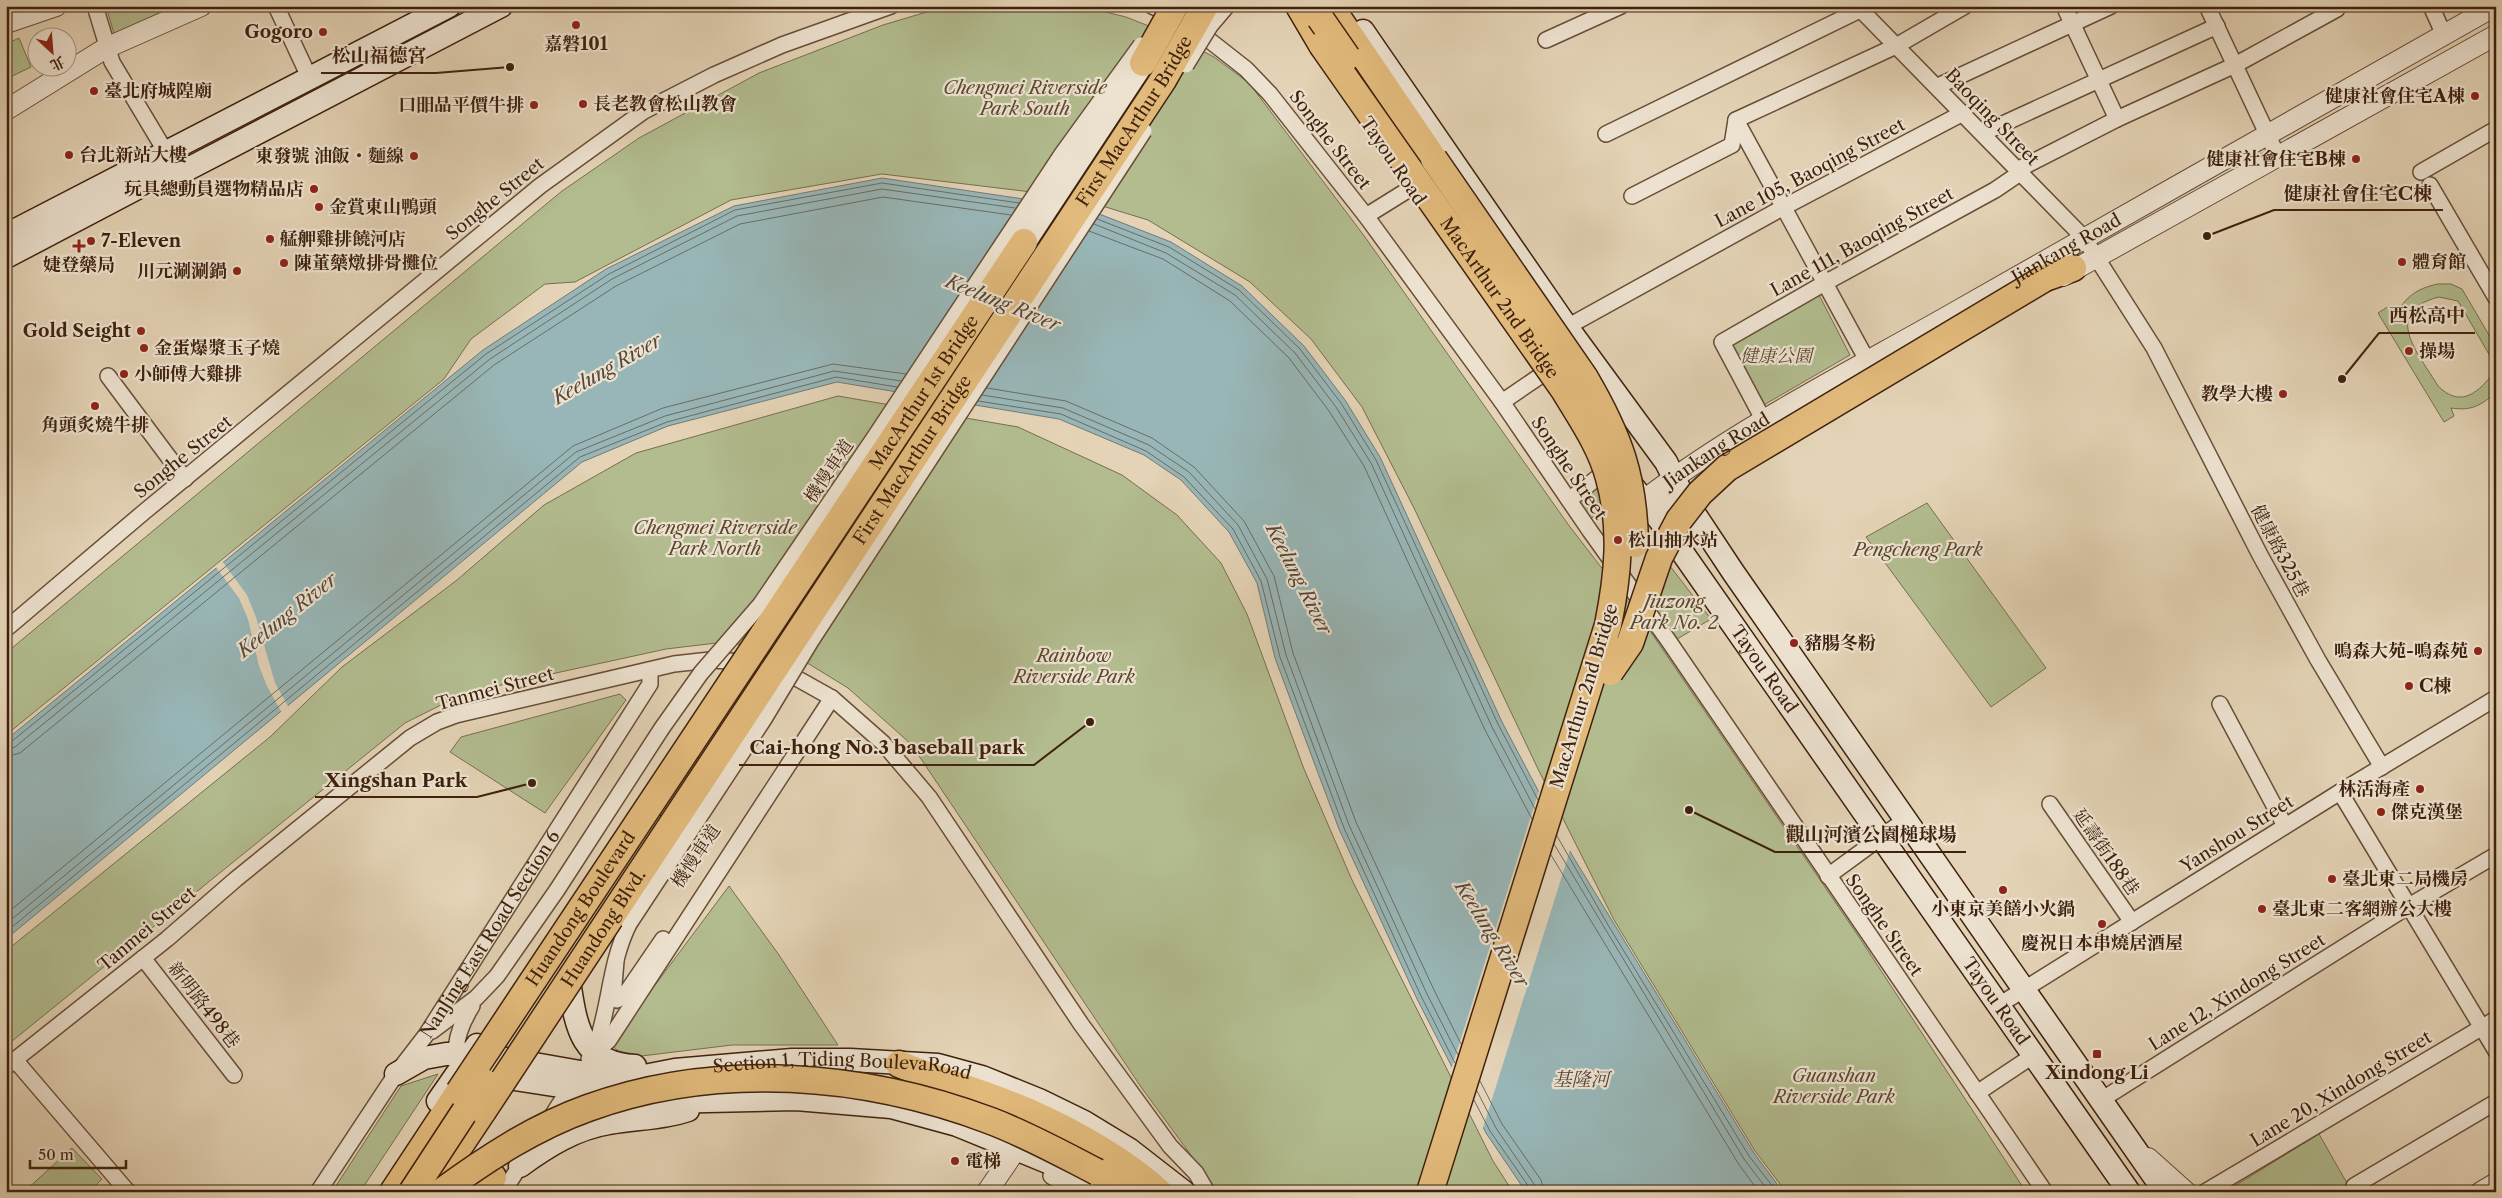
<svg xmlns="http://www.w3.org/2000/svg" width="2502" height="1198" font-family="'Libre Caslon Text','Noto Serif TC',serif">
  <rect width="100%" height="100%" fill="#e4d3b6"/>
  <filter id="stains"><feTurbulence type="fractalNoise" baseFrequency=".004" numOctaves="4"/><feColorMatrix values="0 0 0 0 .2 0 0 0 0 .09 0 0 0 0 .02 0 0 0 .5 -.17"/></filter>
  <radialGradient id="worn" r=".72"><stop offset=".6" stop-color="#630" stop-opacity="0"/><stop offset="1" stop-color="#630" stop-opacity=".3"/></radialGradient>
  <!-- green -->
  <path fill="#b2bc8f" stroke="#786e4e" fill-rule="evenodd" d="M106,6H185L114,34Z
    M959,6H1081L1126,17L1174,36L1214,57L1249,83L1365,237L1570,527L1646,625L1859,937L2026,1192H1786L1755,1151L1614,920L1538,769L1414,508L1362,407L1311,339L1250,282L1148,220L1073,197L882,174L731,200L575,282L545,284L471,339L444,379L6,735V653L562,191L639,138L759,73L883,25L930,11Z
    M19,38L31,67L6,79V44Z
    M2438,284H2451L2462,289L2496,347V392C2481,406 2471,411 2451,408L2454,416L2444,422L2378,313L2389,306L2396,316C2404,297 2418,288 2438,284ZM2439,297L2458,301L2490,356L2491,376C2476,395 2459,407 2438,386C2419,354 2380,312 2439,297Z
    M1817,291L1850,355L1762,406L1724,343Z
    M838,396L1018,427L1122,475L1177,515L1221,563L1247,614L1304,769L1352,880L1493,1161L1513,1192H1218L1141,1087L911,744L848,688L809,664L767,649L725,642L666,649L501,685L447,702L405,723L6,1046V951L270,737L342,667L457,580L544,505L636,453Z
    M1598,484L1612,504L1587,521L1573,502Z
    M1927,503L2046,668L1991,707L1866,537Z
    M1666,561L1711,619L1667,645L1645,613Z
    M620,694L626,700L545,813L450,752L461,737Z
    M729,886L779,955L838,1045H732L625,1058L611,1044Z
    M438,1074L360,1192H332L401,1086Z
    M2319,1134L2352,1192H2225Z
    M72,1148L102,1179L89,1192H24Z"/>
  <!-- water -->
  <path fill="#98b6b7" stroke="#747a73" d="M882,178L1084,208L1171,242L1242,286L1304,346L1345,400L1380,457L1502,722L1572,855L1754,1153L1783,1192H1526L1486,1133L1417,999L1339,829L1275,658L1257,583L1229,532L1181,480L1144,455L1059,419L837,382L668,426L582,462L6,939V740L483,350L606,269L734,206Z"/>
  <!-- pier -->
  <path fill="#e4d3b6" d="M222,561L247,595L256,617L275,683L289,708L282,713L267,686L259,666L248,619L239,598L215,566Z
    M1540,787L1571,847L1482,1131L1451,1070Z"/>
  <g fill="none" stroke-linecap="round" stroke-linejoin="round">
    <!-- shore -->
    <path stroke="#6b6c62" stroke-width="1" d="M1097,219L1169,247L1239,290L1300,349L1341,403L1376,460L1498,724L1538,800
      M1094,224L1166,253L1235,295L1295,353L1336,407L1371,463L1492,727L1535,809
      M1089,231L1163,259L1230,301L1289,358L1329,411L1364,466L1485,730L1532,819
      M987,388L1066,401L1152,438L1194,467L1244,521L1274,576L1293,653L1356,822L1434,990L1461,1044
      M982,395L1063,408L1149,445L1189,472L1238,525L1267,579L1286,655L1349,825L1427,994L1458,1055
      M978,401L1061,414L1146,451L1184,477L1233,529L1261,581L1280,657L1344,828L1421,996L1455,1063
      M6,743L11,742L486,354L609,274L735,210L882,183L1019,203
      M6,750L15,747L490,359L612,279L737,216L882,189L1015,208
      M6,757L20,753L494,365L616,286L740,224L883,197L1011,215
      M1557,836L1608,925L1749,1156L1777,1192
      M1554,844L1744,1159L1769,1192
      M1551,855L1738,1163L1759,1192
      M6,914L573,446L663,408L833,364L906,374
      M6,924L576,452L665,416L834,371L901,381
      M6,932L580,457L667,422L836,377L897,387
      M1480,1081L1502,1124L1541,1180L1544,1192
      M1477,1091L1496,1128L1534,1184L1536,1192
      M1474,1100L1490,1131L1529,1187L1530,1192"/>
    <!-- minor casing -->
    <g stroke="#684e37" stroke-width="18">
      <g id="minor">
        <path d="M95,6L112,62L170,159"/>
        <path d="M276,6L310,79"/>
        <path d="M1152,6L1176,17"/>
        <path d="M1857,6L2084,238L2154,348L2260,555L2318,660L2382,767"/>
        <path d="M2064,6L2117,119"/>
        <path d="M2207,6L2278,157"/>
        <path d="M2431,6L2444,35"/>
        <path d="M1195,29L1246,69L1270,94L1366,216L1502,402L1590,531L1668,640L2045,1192"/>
        <path d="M1546,40L1621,6"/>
        <path d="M1938,86L2111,6"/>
        <path d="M1736,120L1868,362"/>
        <path d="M1983,133L2217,26"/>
        <path d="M1606,134L1868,6"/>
        <path d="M2017,170L2117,119L2235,65L2337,9"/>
        <path d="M2421,172L2496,129"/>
        <path d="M2430,185L2496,298"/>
        <path d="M1632,196L1732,145L1736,120L1896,46L1965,6"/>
        <path d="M1366,216L1411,188"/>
        <path d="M1567,327L1782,208L1963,113"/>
        <path d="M108,376L185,479"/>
        <path d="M1502,402L1543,374"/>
        <path d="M1764,421L1722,342L1823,284L1995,190L2020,173"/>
        <path d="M1569,500L1611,467"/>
        <path d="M6,629L144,512L540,186L644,111L714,75L782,45L891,6"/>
        <path d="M2220,704L2285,826"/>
        <path d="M2340,792L2496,1051"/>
        <path d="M2050,804L2132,922"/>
        <path d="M1828,876L1906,819"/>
        <path d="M143,958L234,1075"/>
        <path d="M616,961L613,997L617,1000L624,996L663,939"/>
        <path d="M1999,1005L2340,792L2496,698"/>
        <path d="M432,1031L476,998L497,976L557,890"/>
        <path d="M594,1051C610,1010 609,964 629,924"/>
        <path d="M589,1059L609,1040L832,698"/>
        <path d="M15,1060L128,1192"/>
        <path d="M457,1062C453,1042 462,1022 472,1006"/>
        <path d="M6,1067L167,939L236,879L410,738L437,722L456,715L674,664L710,660L748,662L782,670L832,698L883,743L929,797L1081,1024L1170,1146L1196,1173L1207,1192"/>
        <path d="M1977,1093L2034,1055"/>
        <path d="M2101,1100L2409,906L2496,855"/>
        <path d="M548,1122L575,1080"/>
        <path d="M1051,1176L1077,1192"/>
        <path d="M2354,1186L2496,1102"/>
        <path id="s1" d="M318,1192L396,1074L426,1035L650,684V670"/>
        <path d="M503,1192L525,1158"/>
        <path d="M2205,1192L2496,1019"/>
      </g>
    </g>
    <!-- tertiary casing -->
    <g stroke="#684e37" stroke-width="22">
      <g id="tertiary">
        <path d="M6,23L56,6"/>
        <path d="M6,110L106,48L201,6"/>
        <path d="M2063,276L2496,35"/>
        <path id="s2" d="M1644,500C1741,426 1852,371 1957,311C2136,209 2316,107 2495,6"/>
        <path d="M1653,511L1699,493"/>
        <path d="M2148,1158L2186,1192"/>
        <path d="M987,1192L1013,1154"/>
        <path d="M2481,1192L2496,1183"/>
      </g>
    </g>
    <!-- secondary casing -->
    <g stroke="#3e210d" stroke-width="25">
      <g id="secondary">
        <path d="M1363,31L1567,327L1666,462L1684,498L1733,572L2165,1192"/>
        <path d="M6,235L449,6"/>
        <path d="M6,257L162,175L188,169L501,6"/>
        <path id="s3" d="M1626,478L1659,519L2129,1192"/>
        <path d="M569,981C576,1026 580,1063 635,1066"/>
        <path id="s4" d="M396,1074L424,1058L446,1054H477L580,1072L634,1078L675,1070L792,1060H850L938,1065L982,1077L1039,1100L1084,1122L1130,1150L1184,1192"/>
        <path d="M489,1075L663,1102L796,1099L891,1107L957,1125L1050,1163L1102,1192"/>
        <path d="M438,1101L477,1045"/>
        <path d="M520,1166C546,1147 576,1128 609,1123C636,1118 662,1119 688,1110"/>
      </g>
    </g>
    <!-- trunk casing -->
    <g stroke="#3e210d" stroke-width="29">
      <path id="trunk" d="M1299,6L1322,45
        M1330,6L1434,159
        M2045,278L2073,268
        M668,804L686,763
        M899,1064C935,1079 971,1089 1007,1103C1055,1121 1121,1157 1159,1192
        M1097,1172L1125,1192
        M393,1192L459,1092
        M429,1192L483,1111
        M475,1192L493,1177"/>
    </g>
    <!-- minor -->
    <use href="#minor" stroke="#ede2d0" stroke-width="15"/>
    <!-- tertiary -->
    <use href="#tertiary" stroke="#ede2d0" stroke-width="20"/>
    <!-- secondary -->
    <use href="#secondary" stroke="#ede2d0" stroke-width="22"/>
    <!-- trunk -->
    <use href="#trunk" stroke="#e2ba7b" stroke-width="26"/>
    <!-- minor-bridge casing -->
    <g stroke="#684e37" stroke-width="18" stroke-linecap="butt">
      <path id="minor-bridge" d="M1186,65L1210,26L1227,6
        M557,890L662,728L701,673L760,605L874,438L1062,154L1141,45
        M629,924L764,719L811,641L1144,131"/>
    </g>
    <!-- secondary-bridge casing -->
    <g stroke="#3e210d" stroke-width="25" stroke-linecap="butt">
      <path id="secondary-bridge" d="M1015,257L1153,48"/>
    </g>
    <!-- trunk-bridge casing -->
    <g stroke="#3e210d" stroke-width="29" stroke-linecap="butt">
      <g id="trunk-bridge">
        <path d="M1320,18L1347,57"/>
        <path id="s5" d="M1322,45L1564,390C1581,418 1601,447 1609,478C1623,528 1618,575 1608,625L1430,1192"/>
        <path d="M1143,63L1175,6"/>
        <path d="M1434,159L1585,378C1619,436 1634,477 1635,544"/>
        <path d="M1610,672L1630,643L1659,558L1679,520L1700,493L1727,468L2045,278"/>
        <path id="s6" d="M459,1092L1024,242"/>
        <path id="s7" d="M483,1111L1163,80L1205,6"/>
        <path d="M412,1192L484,1082"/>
        <path d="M441,1192C487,1158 535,1127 588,1108C718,1061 864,1073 991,1121C1028,1135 1062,1154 1097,1172"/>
      </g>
    </g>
    <!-- minor-bridge -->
    <use href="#minor-bridge" stroke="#ede2d0" stroke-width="15"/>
    <!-- secondary-bridge -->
    <use href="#secondary-bridge" stroke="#ede2d0" stroke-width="22"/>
    <!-- trunk-bridge -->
    <use href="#trunk-bridge" stroke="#e2ba7b" stroke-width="26"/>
  </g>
  <!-- markers -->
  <g fill="#8f2418" stroke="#ede2d0" stroke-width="2">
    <circle cx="576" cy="25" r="5"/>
    <circle cx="323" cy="32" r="5"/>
    <circle cx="94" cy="91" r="5"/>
    <circle cx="2475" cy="96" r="5"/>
    <circle cx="583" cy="104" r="5"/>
    <circle cx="534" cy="105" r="5"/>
    <circle cx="69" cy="155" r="5"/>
    <circle cx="414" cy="156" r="5"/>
    <circle cx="2356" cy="159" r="5"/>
    <circle cx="314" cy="189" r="5"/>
    <circle cx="319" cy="207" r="5"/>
    <circle cx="270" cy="239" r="5"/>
    <circle cx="91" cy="241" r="5"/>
    <path d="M76.5 238.5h5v5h5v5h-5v5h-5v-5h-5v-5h5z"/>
    <circle cx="2402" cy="262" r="5"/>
    <circle cx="284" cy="263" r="5"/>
    <circle cx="237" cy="271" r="5"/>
    <circle cx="141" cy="331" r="5"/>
    <circle cx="144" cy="348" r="5"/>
    <circle cx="2409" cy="351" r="5"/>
    <circle cx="124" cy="374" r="5"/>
    <circle cx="2283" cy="394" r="5"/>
    <circle cx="95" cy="406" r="5"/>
    <circle cx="1618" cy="540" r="5"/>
    <circle cx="1794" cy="643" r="5"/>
    <circle cx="2478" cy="651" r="5"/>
    <circle cx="2409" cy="686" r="5"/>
    <circle cx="2420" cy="789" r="5"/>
    <circle cx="2381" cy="812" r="5"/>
    <circle cx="2332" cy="879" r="5"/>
    <circle cx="2003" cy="890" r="5"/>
    <circle cx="2262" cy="909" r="5"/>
    <circle cx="2102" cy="924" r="5"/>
    <rect x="2092" y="1049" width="10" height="10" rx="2.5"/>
    <circle cx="955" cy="1161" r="5"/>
  </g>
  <g text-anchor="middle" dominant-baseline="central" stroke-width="4.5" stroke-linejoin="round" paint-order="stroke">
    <!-- poi labels -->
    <g font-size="18" font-weight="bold" fill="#3e210d" stroke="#ede2d0" text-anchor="start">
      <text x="313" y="32" text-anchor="end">Gogoro</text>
      <text x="576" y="44" text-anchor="middle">嘉磐101</text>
      <text x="104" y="91">臺北府城隍廟</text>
      <text x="2465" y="96" text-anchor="end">健康社會住宅A棟</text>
      <text x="593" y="104">長老教會松山教會</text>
      <text x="524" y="105" text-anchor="end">口昍品平價牛排</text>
      <text x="79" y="155">台北新站大樓</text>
      <text x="404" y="156" text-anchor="end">東發號 油飯・麵線</text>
      <text x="2346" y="159" text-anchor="end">健康社會住宅B棟</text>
      <text x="304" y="189" text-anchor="end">玩具總動員選物精品店</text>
      <text x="329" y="207">金賞東山鴨頭</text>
      <text x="280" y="239">艋舺雞排饒河店</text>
      <text x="101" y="241">7-Eleven</text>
      <text x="2412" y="262">體育館</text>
      <text x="294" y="263">陳董藥燉排骨攤位</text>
      <text x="79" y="265" text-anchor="middle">婕登藥局</text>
      <text x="227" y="271" text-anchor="end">川元涮涮鍋</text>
      <text x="131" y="331" text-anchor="end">Gold Seight</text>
      <text x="154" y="348">金蛋爆漿玉子燒</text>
      <text x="2419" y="351">操場</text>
      <text x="134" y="374">小師傅大雞排</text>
      <text x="2273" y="394" text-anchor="end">教學大樓</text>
      <text x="95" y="425" text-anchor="middle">角頭炙燒牛排</text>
      <text x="1628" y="540">松山抽水站</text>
      <text x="1804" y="643">豬腸冬粉</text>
      <text x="2468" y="651" text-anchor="end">鳴森大苑-鳴森苑</text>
      <text x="2419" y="686">C棟</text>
      <text x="2410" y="789" text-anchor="end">林活海產</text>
      <text x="2391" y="812">傑克漢堡</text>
      <text x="2342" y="879">臺北東二局機房</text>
      <text x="2003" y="909" text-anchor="middle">小東京美饍小火鍋</text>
      <text x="2272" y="909">臺北東二客網辦公大樓</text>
      <text x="2102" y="943" text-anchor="middle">慶祝日本串燒居酒屋</text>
      <text x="2097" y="1073" text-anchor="middle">Xindong Li</text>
      <text x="965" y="1161">電梯</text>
    </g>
    <!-- park labels -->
    <g font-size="18" font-style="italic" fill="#5b482e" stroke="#ede2d0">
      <text x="1025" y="88">Chengmei Riverside<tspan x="1025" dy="21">Park South</tspan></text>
      <text x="1776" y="356">健康公園</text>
      <text x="715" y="528">Chengmei Riverside<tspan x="715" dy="21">Park North</tspan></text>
      <text x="1918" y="550">Pengcheng Park</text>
      <text x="1674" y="602">Jiuzong<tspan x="1674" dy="21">Park No. 2</tspan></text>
      <text x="1074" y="656">Rainbow<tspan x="1074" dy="21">Riverside Park</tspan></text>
      <text x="1834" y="1076">Guanshan<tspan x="1834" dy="21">Riverside Park</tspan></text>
    </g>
    <!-- street labels -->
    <g font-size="18" fill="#3e210d" stroke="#ede2d0">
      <text transform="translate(1992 117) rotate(46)">Baoqing Street</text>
      <text stroke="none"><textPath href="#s7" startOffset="1185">First MacArthur Bridge</textPath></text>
      <text transform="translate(1330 140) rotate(52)">Songhe Street</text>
      <text transform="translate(1393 161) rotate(56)">Tayou Road</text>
      <text transform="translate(1810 173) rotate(-28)">Lane 105, Baoqing Street</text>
      <text transform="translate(495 199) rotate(-39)">Songhe Street</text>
      <text transform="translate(1862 242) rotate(-29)">Lane 111, Baoqing Street</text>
      <text stroke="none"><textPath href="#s2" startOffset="492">Jiankang Road</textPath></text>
      <text stroke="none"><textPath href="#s5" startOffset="309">MacArthur 2nd Bridge</textPath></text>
      <text stroke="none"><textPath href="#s6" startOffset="840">MacArthur 1st Bridge</textPath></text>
      <text stroke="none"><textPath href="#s2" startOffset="88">Jiankang Road</textPath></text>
      <text transform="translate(183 457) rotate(-39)">Songhe Street</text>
      <text stroke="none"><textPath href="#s7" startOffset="780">First MacArthur Bridge</textPath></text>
      <text transform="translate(1569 468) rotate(56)">Songhe Street</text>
      <text transform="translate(829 471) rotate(-56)">機慢車道</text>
      <text transform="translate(2280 551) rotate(62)">健康路325巷</text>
      <text stroke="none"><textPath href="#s3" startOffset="236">Tayou Road</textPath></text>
      <text transform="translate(495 689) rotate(-15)">Tanmei Street</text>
      <text transform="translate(1584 696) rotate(-73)">MacArthur 2nd Bridge</text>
      <text transform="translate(2237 834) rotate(-32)">Yanshou Street</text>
      <text transform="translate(2106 852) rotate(55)">延壽街188巷</text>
      <text transform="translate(696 856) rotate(-56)">機慢車道</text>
      <text stroke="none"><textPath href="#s6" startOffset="220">Huandong Boulevard</textPath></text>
      <text transform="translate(1884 925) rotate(55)">Songhe Street</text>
      <text transform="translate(147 929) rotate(-40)">Tanmei Street</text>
      <text stroke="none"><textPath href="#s7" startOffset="219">Huandong Blvd.</textPath></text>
      <text stroke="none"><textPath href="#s1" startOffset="310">NanJing East Road Section 6</textPath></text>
      <text transform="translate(2237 992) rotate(-32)">Lane 12, Xindong Street</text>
      <text stroke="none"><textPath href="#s3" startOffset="641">Tayou Road</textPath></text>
      <text transform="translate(204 1005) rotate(52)">新明路498巷</text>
      <text stroke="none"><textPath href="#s4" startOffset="454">Section 1, Tiding BoulevaRoad</textPath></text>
      <text transform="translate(2341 1089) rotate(-31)">Lane 20, Xindong Street</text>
    </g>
    <!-- water labels -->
    <g font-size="19" font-style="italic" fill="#544638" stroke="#ede2d0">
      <text transform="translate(1003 303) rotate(22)">Keelung River</text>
      <text transform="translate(607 369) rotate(-30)">Keelung River</text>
      <text transform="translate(1299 579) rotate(63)">Keelung River</text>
      <text transform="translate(287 615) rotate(-39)">Keelung River</text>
      <text transform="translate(1492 934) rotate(58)">Keelung River</text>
      <text x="1581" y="1079">基隆河</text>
    </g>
  </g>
  <!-- callouts -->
  <path fill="none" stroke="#3e210d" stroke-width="2" d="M510 67L436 73H321M2207 236L2274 210H2443M2342 379L2379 333H2475M1090 722L1034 765H739M532 783L477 797H315M1689 810L1775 852H1966"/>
  <g fill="#3e210d" stroke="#ede2d0" stroke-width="2">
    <circle cx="510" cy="67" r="5"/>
    <circle cx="2207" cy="236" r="5"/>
    <circle cx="2342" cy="379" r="5"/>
    <circle cx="1090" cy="722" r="5"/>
    <circle cx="532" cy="783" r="5"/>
    <circle cx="1689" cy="810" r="5"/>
  </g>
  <g font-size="19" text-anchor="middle" font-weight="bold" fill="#3e210d" stroke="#ede2d0" stroke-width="4.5" stroke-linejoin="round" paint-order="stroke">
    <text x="379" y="62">松山福德宮</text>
    <text x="2358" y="200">健康社會住宅C棟</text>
    <text x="2427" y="322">西松高中</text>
    <text x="887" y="754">Cai-hong No.3 baseball park</text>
    <text x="396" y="787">Xingshan Park</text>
    <text x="1871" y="841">觀山河濱公園槌球場</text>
  </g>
  <!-- margin -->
  <rect width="2502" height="1198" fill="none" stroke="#e4d3b6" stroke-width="25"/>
  <rect x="8" y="8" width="2487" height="1183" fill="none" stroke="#3e210d" stroke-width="2.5"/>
  <rect x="12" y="12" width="2477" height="1173" fill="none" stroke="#3e210d"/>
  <!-- north arrow -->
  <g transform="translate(52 52) rotate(154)"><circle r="24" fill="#ede2d0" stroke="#a79582"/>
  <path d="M0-4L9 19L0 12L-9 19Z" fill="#8f2418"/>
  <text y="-8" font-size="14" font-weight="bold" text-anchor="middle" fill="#3e210d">北</text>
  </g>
  <!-- scale -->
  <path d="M30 1160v8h96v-8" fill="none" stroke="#3e210d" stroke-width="2.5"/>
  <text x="38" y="1160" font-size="15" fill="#3e210d" stroke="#ede2d0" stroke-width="4" paint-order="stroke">50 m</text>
  <rect width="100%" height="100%" filter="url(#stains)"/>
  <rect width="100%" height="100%" fill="url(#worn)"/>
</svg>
